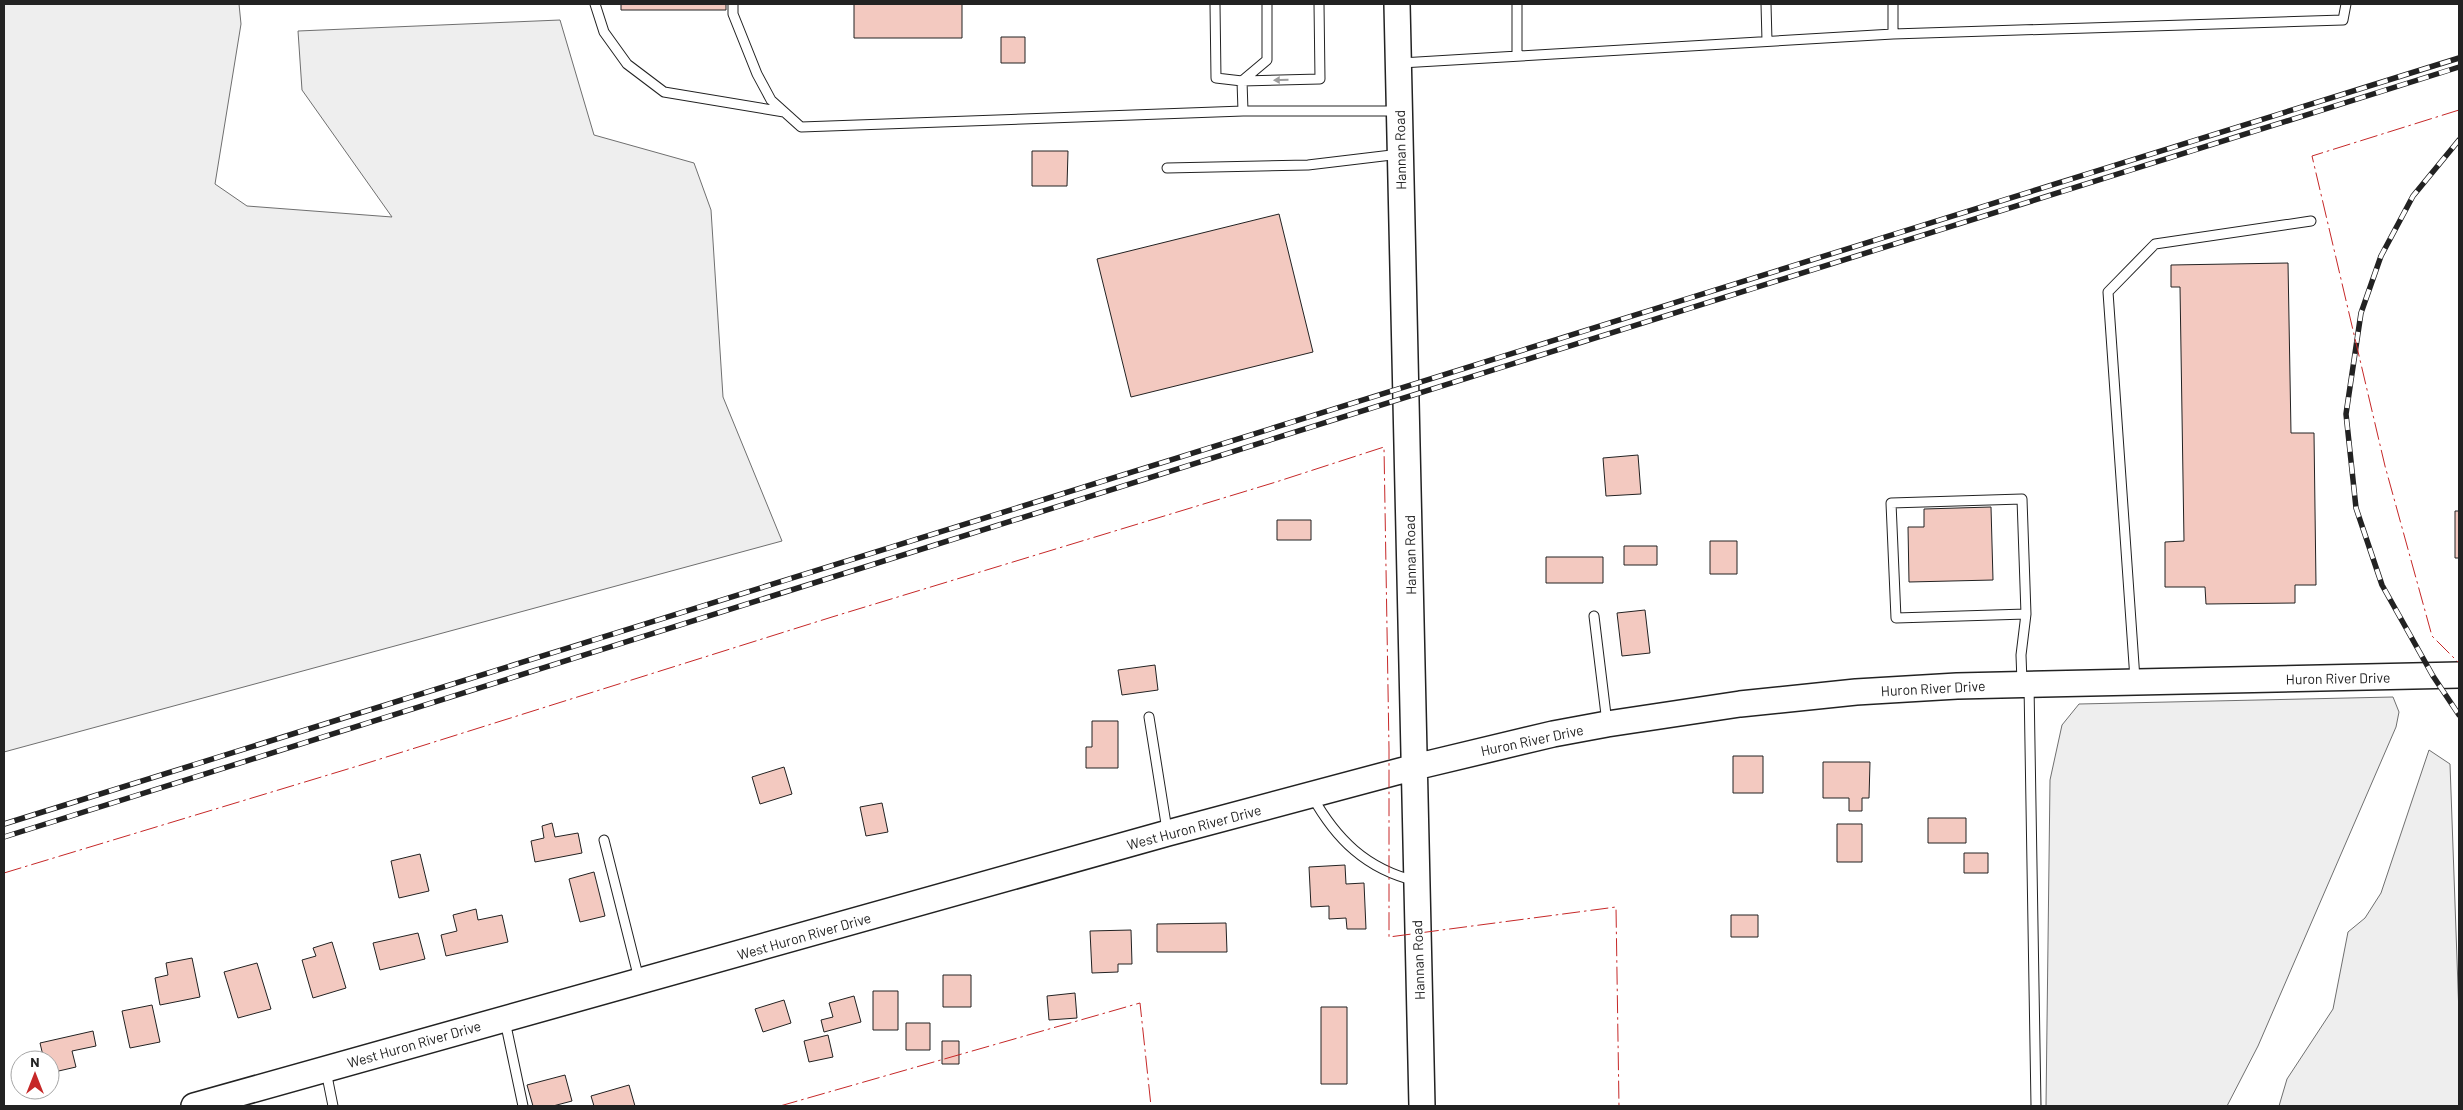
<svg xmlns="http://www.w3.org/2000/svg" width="2463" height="1110" font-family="Barlow,sans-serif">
  <rect width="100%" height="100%" fill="#fff"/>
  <!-- green -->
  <path fill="#eee" stroke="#6f6f6f" d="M4,4H239L241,24L215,184L247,206L392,217L302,90L298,31L560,20L594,135L694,163L711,210L723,397L782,541L4,752Z
    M2393,697L2399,712L2396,727L2258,1046L2227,1106H2046L2050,780L2062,725L2079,704Z
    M2429,750L2450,764L2459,1015V1106H2279L2287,1079L2333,1009L2348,932L2365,918L2381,893Z"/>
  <!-- building -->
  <path fill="#f3c9c0" stroke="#222" d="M621,4H726V10H621Z
    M854,4H962V38H854Z
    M1001,37H1025V63H1001Z
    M1032,151H1068L1067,186H1032Z
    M1279,214L1313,352L1131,397L1097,259Z
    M2288,263L2291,433H2314L2316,585H2295V603L2206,604L2205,587H2165V542L2184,541L2180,287H2171V265Z
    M1638,455L1641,494L1606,496L1603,458Z
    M1991,507L1993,580L1909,582L1908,527H1924V509Z
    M2455,511H2459V558H2455Z
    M1277,520H1311V540H1277Z
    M1710,541H1737V574H1710Z
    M1624,546H1657V565H1624Z
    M1546,557H1603V583H1546Z
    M1645,610L1650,653L1622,656L1617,613Z
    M1155,665L1158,690L1122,695L1118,670Z
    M1092,721H1118V768H1086V747H1092Z
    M1733,756H1763V793H1733Z
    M1823,762H1870L1869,798H1862V811H1849V798H1823Z
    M784,767L792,794L760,804L752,777Z
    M882,803L888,832L866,836L860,807Z
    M1928,818H1966V843H1928Z
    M552,823L555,837L578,833L582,853L535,862L531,841L544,838L542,826Z
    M1837,824H1862V862H1837Z
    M1964,853H1988V873H1964Z
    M420,854L429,891L399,898L391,861Z
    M1345,865L1346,884L1364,883L1366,929H1347L1346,918L1329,919V906L1311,907L1309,867Z
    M594,872L605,916L580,922L569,879Z
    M476,909L478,920L502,915L508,942L446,956L441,935L457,931L453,915Z
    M1731,915H1758V937H1731Z
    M1226,923L1227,952H1157V924Z
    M1131,930L1132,964H1118V972L1092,973L1090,931Z
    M418,933L425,959L380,970L373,943Z
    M332,942L346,988L313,998L302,960L316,956L313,948Z
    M192,958L200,997L160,1005L155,978L168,975L166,963Z
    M257,963L271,1009L238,1018L224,972Z
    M943,975H971V1007H943Z
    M873,991H898V1030H873Z
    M1075,993L1077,1018L1049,1020L1047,996Z
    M854,996L861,1022L824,1032L821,1020L833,1017L829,1003Z
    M784,1000L791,1023L763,1032L755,1009Z
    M152,1005L160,1042L130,1048L122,1011Z
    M1321,1007H1347V1084H1321Z
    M906,1023H930V1050H906Z
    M93,1031L96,1046L72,1051L76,1067L50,1073V1060H44L40,1043Z
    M828,1035L833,1057L809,1062L804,1041Z
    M942,1041H959V1064H942Z
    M565,1075L572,1101L553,1106H533L527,1085Z
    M629,1085L635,1106H594L591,1096Z"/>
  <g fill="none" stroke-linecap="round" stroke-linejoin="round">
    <!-- lane casing -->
    <g stroke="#222" stroke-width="11">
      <path id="lane" d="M595,4L604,32L627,64L664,92L784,112
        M733,4V14L757,74L771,100L801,127L1243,111H1399
        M1215,4L1216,78L1242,81L1320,79L1319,4
        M1517,4V56
        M1766,4L1767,41
        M1893,4V34
        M1401,63L1893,34L2343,20L2346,4
        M1242,81L1267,60V4
        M1242,81L1243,111
        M1167,168L1308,165L1400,154
        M1594,616L1607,723
        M2135,679L2108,292L2155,244L2311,221
        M2022,682L2021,655L2026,614L2022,499L1891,503L1896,618L2026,614
        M2029,685L2036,1106
        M1149,717L1167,830
        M1312,796C1336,839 1366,869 1416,881
        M604,840L639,979
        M505,1021L523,1106
        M326,1071L333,1106"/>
    </g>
    <!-- secondary casing -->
    <g stroke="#222" stroke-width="28">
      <path id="secondary" d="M1397,4L1422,1106
        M194,1106L1168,833L1415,767L1553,734L1607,724L1740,704L1856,692L1957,686L2459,675"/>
    </g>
    <!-- lane -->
    <use href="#lane" stroke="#fff" stroke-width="9"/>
    <!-- secondary -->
    <use href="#secondary" stroke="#fff" stroke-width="25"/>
    <!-- rail casing -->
    <g stroke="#222" stroke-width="5.5">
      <path id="rail" d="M2459,140L2413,196L2381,256L2361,313L2346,414L2356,508L2382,585L2433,676L2459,715
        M4,824L2459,58
        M4,837L2459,67"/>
    </g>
    <!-- rail -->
    <use href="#rail" stroke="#fff" stroke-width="4" stroke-dasharray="11" stroke-linecap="butt"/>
    <!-- power -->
    <path stroke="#c62828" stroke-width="1" stroke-dasharray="18 4 2.5 4" stroke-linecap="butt" d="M2459,110L2312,156L2385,466L2432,636L2459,663
      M4,873L361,765L832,617L1276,482L1384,447L1389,749V937L1616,907L1619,1106
      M780,1106L1140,1003L1151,1106"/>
  </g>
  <!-- one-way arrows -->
  <defs><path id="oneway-solid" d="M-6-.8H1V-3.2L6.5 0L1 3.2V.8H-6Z" transform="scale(1.25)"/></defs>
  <use fill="#9c9c9c" href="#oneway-solid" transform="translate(1281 80) rotate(179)"/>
  <g text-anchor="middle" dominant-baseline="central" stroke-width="4" stroke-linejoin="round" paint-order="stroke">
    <!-- street labels -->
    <g font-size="14" fill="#222" stroke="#fff">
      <text transform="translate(1400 150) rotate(-91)">Hannan Road</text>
      <text transform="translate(1410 555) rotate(-91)">Hannan Road</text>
      <text transform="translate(2338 678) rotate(-1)">Huron River Drive</text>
      <text transform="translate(1933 688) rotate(-3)">Huron River Drive</text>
      <text transform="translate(1532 740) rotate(-12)">Huron River Drive</text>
      <text transform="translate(1194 827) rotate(-15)">West Huron River Drive</text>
      <text transform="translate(804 936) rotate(-16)">West Huron River Drive</text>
      <text transform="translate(1418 960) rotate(-92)">Hannan Road</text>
      <text transform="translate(414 1044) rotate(-16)">West Huron River Drive</text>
    </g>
  </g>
  <!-- border -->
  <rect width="2463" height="1110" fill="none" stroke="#222222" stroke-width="10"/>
  <!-- north arrow -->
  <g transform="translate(35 1075)"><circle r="24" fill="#ffffff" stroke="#a7a7a7"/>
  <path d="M0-4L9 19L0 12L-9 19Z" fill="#c62828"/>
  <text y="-8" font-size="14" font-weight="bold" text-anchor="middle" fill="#222222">N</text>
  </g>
</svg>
